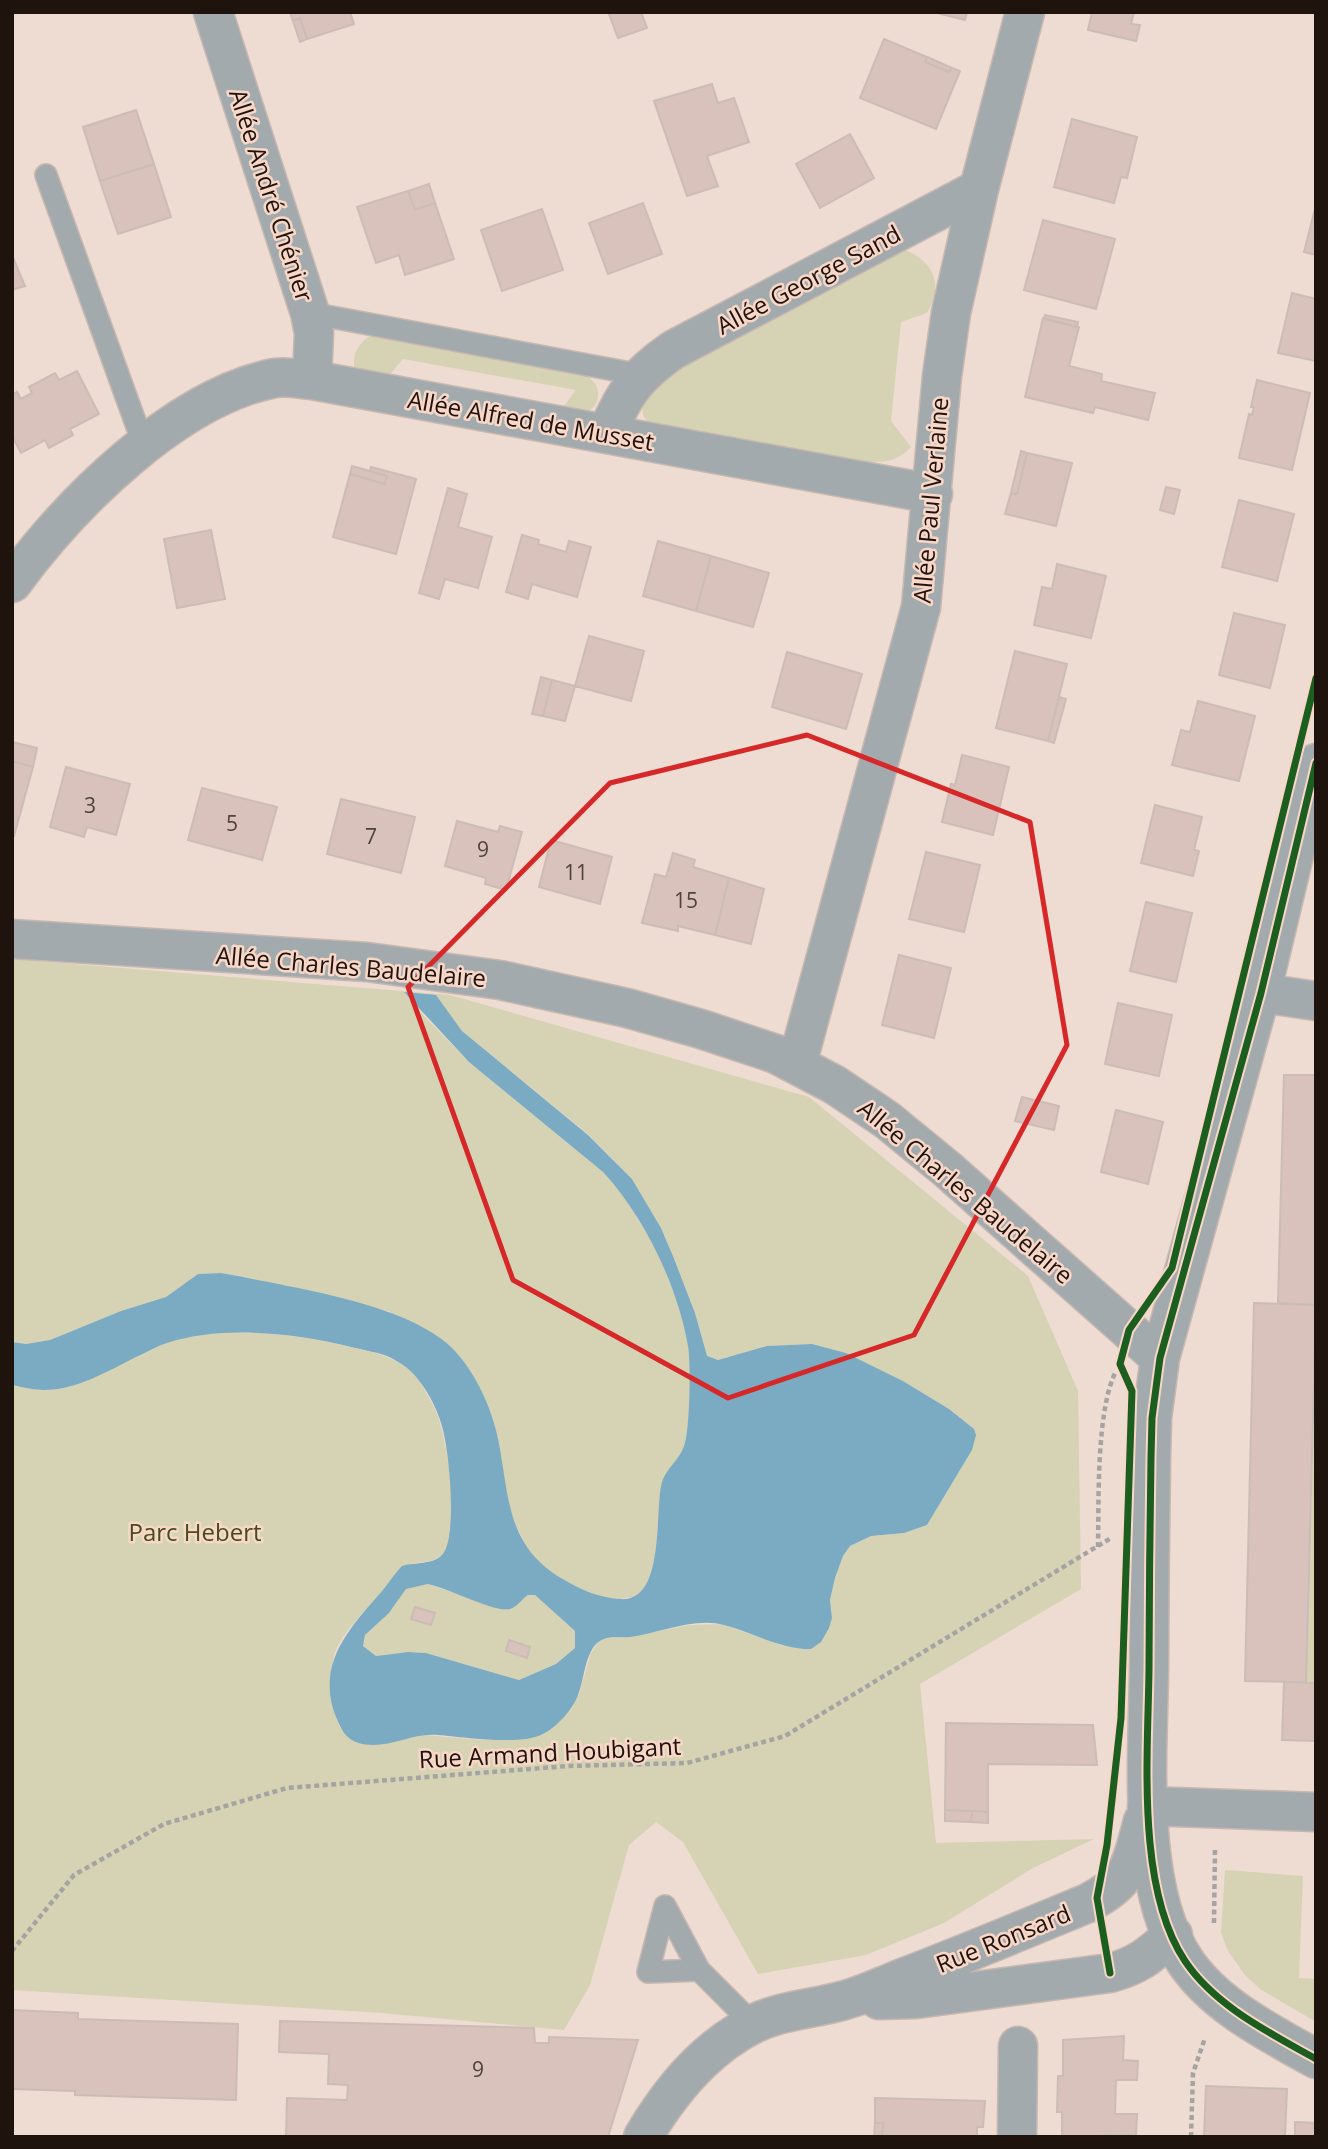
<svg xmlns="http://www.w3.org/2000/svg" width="1328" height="2149" font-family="'Open Sans',sans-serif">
  <rect width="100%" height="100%" fill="#eedbd2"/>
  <!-- green -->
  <path fill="#d5d3b4" d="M900,248C932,259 945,282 927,313L901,322L891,421L911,447C895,465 878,462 855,461L650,424C633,408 648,397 658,380Z
    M373,334L579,371C584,374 589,377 593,381C602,390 599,409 585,412C578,413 569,410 562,409L576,390L403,359L388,377L355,372C351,354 358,343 373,334Z
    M12,959L450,995L809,1097L1028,1276L1078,1391L1081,1589L920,1684L936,1843L1094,1839L1033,1868L944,1923L866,1955L758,1974L683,1842L656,1822L629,1845L590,1985L564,2030L383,2013L12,1990V1385C22,1387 33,1390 43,1390C89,1391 124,1357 165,1343C221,1324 298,1334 354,1348C373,1352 391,1356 407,1368C420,1378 426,1393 434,1407C447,1432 461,1528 444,1552C433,1568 411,1557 397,1571C394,1574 392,1580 388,1584C371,1606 344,1628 334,1655C331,1665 333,1702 335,1713C336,1718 338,1723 340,1728L484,1740L533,1737L542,1735L553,1727L572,1707L579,1694L591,1653L599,1641L607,1638L629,1637L689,1625L722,1624L783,1646L832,1618L830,1600L835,1578L843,1556L850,1546L871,1536L904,1533L927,1525L972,1450L974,1429L949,1409L903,1381L846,1353L812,1344L767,1346L718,1360L706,1356L695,1313L673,1256L661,1228L632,1179L588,1134L462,1031L436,996L406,992L424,1016L469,1062L603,1172C643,1214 679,1290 689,1347C692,1368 690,1421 685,1442C682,1460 664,1471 661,1489C655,1524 662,1567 638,1596L620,1599L604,1597L575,1587L547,1570L528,1551L510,1513L496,1429L491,1413L470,1372L451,1348L388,1311L238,1276L221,1273L198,1274L166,1297L121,1311L50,1340L26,1344L12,1342Z
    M1316,1345V1683L1306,1682Z
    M428,1584L506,1610L514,1607L528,1595H535L575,1631V1648L556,1664L519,1680L426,1653L408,1652L376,1656L363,1646L365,1635L389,1613L406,1589Z
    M1225,1870L1303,1876L1299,1978L1316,1979V2022L1260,1989L1245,1975L1228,1951L1221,1933Z"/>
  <!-- water -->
  <path fill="#7babc3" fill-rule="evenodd" d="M404,992L436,995L462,1031L588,1135L632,1179L661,1228L673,1256L695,1313L707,1356L718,1360L767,1346L812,1344L846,1353L903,1381L949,1409L974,1429L976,1435L972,1450L927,1525L904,1533L871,1536L850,1546L843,1556L835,1578L830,1600L832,1618L829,1628L821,1642L811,1649C780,1649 754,1633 724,1625C694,1617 660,1633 630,1637C622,1638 612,1636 604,1639C585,1645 585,1679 578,1695C573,1709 557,1727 543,1734C521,1746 463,1737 438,1735C411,1732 386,1751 359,1743C346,1740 341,1729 336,1717C315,1663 350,1628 382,1591C389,1583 394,1574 402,1566C415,1562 432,1565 442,1555C458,1538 449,1453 443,1430C439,1413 430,1395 420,1382C412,1370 400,1362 387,1356C376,1352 363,1350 351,1347C294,1333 223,1325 167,1343C157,1346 147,1352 138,1356C108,1371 77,1390 44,1390C33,1390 22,1387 12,1385V1342L26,1344L50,1340L121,1311L166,1297L198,1274L221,1273L238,1276C299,1289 406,1304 451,1347C472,1367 489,1402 496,1430C510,1488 502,1543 561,1578C579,1589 599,1598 620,1599C666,1603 654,1510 662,1482C666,1469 680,1459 684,1446C690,1430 691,1363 688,1346C678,1287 644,1216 603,1172L469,1062ZM428,1584C448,1588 495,1613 510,1609C517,1607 522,1599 528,1595H535L575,1631V1648L556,1664L519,1680L426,1653L408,1652L376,1656L363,1646L365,1635L389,1613L406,1589Z"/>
  <!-- building -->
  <path fill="#d9c2bc" stroke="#cbbcb6" stroke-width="2" d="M290,12H350L354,24L307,39L300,18L293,21Z
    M613,12H641L647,28L618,38L609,14Z
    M933,12H967L965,20Z
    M1092,12H1134L1131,24L1140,25L1136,41L1088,30Z
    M300,18L307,39L300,42L293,21Z
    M884,39L927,57L925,62L949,72L952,68L960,71L936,129L860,98Z
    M927,57L952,68L949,72L925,62Z
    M712,84L718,103L734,98L749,142L707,156L718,186L687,196L654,101Z
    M136,110L154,164L100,181L83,127Z
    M1072,119L1137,137L1127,178L1121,177L1114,203L1054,187Z
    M850,134L874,178L820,208L796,164Z
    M154,164L171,217L118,234L100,181Z
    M429,184L435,203L415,210L408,191Z
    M408,191L415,210L435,203L454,259L405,275L399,255L376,263L357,207Z
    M643,203L662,254L608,274L589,223Z
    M1316,205V255L1304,252Z
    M542,209L563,270L502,291L481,230Z
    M1043,220L1115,239L1096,309L1024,290Z
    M12,255L25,286L12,290Z
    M1292,293L1316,299V361L1278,353Z
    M1045,315L1078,322L1077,327L1044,319Z
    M1043,318L1079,327L1069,366L1102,374L1101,381L1155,393L1148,420L1095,407L1093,413L1025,397Z
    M77,371L99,414L70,429L73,435L49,448L45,440L21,453L12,436V395L17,392L21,399L32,393L29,387L55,373L59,380Z
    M1257,380L1310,393L1292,470L1239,458L1249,414L1252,415L1254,407H1251Z
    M1021,451L1027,453L1017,494L1011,493Z
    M1027,453L1072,463L1056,526L1005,514L1011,493L1017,494Z
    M352,466L387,476L385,484L350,474Z
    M371,467L416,479L396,554L333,537L350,474L385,484L387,476L370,471Z
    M1166,487L1180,490L1174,514L1160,510Z
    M448,488L467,494L458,527L492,537L478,588L445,579L439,599L419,593Z
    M1239,500L1294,514L1277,581L1222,567Z
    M211,530L225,599L177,608L164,539Z
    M522,535L539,540L538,544L566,552L569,541L591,547L577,597L532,584L528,599L506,592Z
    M658,541L711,556L696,611L643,596Z
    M711,556L769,573L753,627L696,611Z
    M1057,564L1106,576L1091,638L1034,625L1042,587L1052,589Z
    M1234,613L1285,625L1270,688L1219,675Z
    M589,636L644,651L631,701L575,686Z
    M1015,651L1067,664L1048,741L996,728Z
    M787,652L862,674L846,729L772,707Z
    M541,677L552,680L543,716L532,714Z
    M552,680L575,686L565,721L543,716Z
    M1059,697L1066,699L1054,743L1048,741Z
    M1198,701L1255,716L1239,781L1172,765L1181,730L1190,732Z
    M12,742L37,748L33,767L12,761Z
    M962,755L1009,767L993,835L942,822L951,784L955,785Z
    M12,761L33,767L14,836H12Z
    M66,767L130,784L116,835L87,827L84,837L50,827Z
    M202,788L277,807L262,860L188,840Z
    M341,799L415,817L401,873L327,854Z
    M1155,805L1202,817L1194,850L1199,851L1193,876L1141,863Z
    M457,821L498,832L500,826L522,832L506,890L485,884L486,878L445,866Z
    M551,840L612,857L600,904L539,887Z
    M926,852L980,865L964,932L909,919Z
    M673,853L695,860L693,867L729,878L715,935L678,926V931L642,923L655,874L666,877Z
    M729,878L764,889L751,944L715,935Z
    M1146,902L1192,913L1176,982L1130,971Z
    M899,955L951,968L934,1038L882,1025Z
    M1118,1003L1172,1015L1159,1076L1105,1064Z
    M1284,1075H1316V1305L1278,1303Z
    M1022,1097L1059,1106L1054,1130L1015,1121Z
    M1116,1110L1163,1122L1148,1184L1101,1172Z
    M1254,1303L1316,1305L1306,1682L1245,1681Z
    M415,1607L435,1613L431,1625L411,1619Z
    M509,1640L530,1647L527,1658L506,1651Z
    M1284,1682L1316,1683V1741L1282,1740Z
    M946,1723L1093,1725L1097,1765L988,1764V1812L945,1810Z
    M945,1810L972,1811L971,1822L945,1821Z
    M972,1811L988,1812V1823L971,1822Z
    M12,2010L78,2013V2019L238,2024L236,2100L75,2095V2091L12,2089Z
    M280,2021L534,2028L535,2043H549V2037L638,2040L608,2137H286L287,2098L347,2100L348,2085L328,2084L329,2054L279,2052Z
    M1124,2036L1123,2060L1138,2061L1137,2080H1116L1115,2114H1137L1136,2135L1062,2137V2112H1057L1058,2076H1063V2040Z
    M1206,2086L1287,2089L1285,2137H1204Z
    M875,2098L985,2101L983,2127H977V2137H882L883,2123H875Z
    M1295,2122L1316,2123V2137H1295Z
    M875,2123H883L882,2137H874Z"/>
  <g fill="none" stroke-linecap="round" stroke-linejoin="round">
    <!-- service casing -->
    <g stroke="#c6b8b1" stroke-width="24">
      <path id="service" d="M46,175L144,446
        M310,313L641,375
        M699,1970L648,1972L665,1906L699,1970L753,2024"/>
    </g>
    <!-- minor casing -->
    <g stroke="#c6b8b1" stroke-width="41">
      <path id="minor" d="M213,12L310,313L314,333L312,380
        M607,433C625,392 636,376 673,350L979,189
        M12,583C70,504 176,397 275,378C287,376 300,379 312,380L933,494
        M1316,763L1261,993L1160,1358L1152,1418L1151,1458C1150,1529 1149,1599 1149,1670C1148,1755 1136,1888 1185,1961C1215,2006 1270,2033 1316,2059
        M12,939L367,962L500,980L627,1008L701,1029L776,1054L835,1085L887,1120L948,1170L1160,1358
        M1261,993L1316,1001
        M797,1064L921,607L942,376L951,313L979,189L1025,12
        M1147,1806L1316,1812
        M879,2000L916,1999L1110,1973C1139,1965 1150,1955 1173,1935
        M643,2137C667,2096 698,2057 739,2032C775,2009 807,2011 845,2000C864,1995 882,1986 900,1979C963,1955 1025,1929 1088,1903C1131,1881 1131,1865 1143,1821
        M1017,2137L1018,2046"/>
    </g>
    <!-- path -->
    <path stroke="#a6a4a2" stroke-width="4.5" stroke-dasharray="5 3.5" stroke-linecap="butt" d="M1098,1547C1099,1500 1096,1411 1116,1371
      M1214,1923L1215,1848
      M12,1951L74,1875L164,1824L287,1788L568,1766L687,1763L785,1736L1111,1538
      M1191,2137L1193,2073L1205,2038"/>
    <!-- service -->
    <use href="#service" stroke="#a2aaad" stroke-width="21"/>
    <!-- minor -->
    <use href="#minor" stroke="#a2aaad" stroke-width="38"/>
    <!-- cycleway casing -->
    <g stroke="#f9d7c7" stroke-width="11">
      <path id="cycleway" d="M1316,763L1261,993L1160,1358L1152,1418L1151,1458C1150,1529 1149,1599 1149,1670C1148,1755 1136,1888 1185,1961C1215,2006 1270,2033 1316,2059
        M1110,1973L1097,1898L1107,1845L1121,1718L1132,1391L1120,1364L1129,1330L1172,1268L1316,678"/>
    </g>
    <!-- cycleway -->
    <use href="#cycleway" stroke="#1b5e20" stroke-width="7"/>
  </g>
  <!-- marked area -->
  <path fill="none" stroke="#d62828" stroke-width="5" stroke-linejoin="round" d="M807,735L1030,822L1067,1045L914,1335L728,1398L513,1280L408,987L610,783Z"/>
  <g text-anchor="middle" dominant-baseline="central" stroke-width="5" stroke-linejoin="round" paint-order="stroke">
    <!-- number labels -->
    <g font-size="21" fill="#50423c">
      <text x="90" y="805">3</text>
      <text x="232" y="823">5</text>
      <text x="371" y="836">7</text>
      <text x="483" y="849">9</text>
      <text x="576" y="872">11</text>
      <text x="686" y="900">15</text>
      <text x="478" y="2069">9</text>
    </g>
    <!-- street labels -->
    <g font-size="24" fill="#1f130e" stroke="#f9d7c7">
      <text transform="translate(272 195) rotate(72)">Allée André Chénier</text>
      <text transform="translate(808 279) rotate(-28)">Allée George Sand</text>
      <text transform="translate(531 420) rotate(10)">Allée Alfred de Musset</text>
      <text transform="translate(930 500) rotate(-85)">Allée Paul Verlaine</text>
      <text transform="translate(351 966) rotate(5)">Allée Charles Baudelaire</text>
      <text transform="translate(966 1191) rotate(40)">Allée Charles Baudelaire</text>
      <text transform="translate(550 1752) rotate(-3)">Rue Armand Houbigant</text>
      <text transform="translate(1003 1938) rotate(-22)">Rue Ronsard</text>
    </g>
    <!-- park labels -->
    <g font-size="24" fill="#434d1a" stroke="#f9d7c7">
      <text x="195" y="1531">Parc Hebert</text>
    </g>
  </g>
  <!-- border -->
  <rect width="1328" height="2149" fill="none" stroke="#1f130e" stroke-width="28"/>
</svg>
